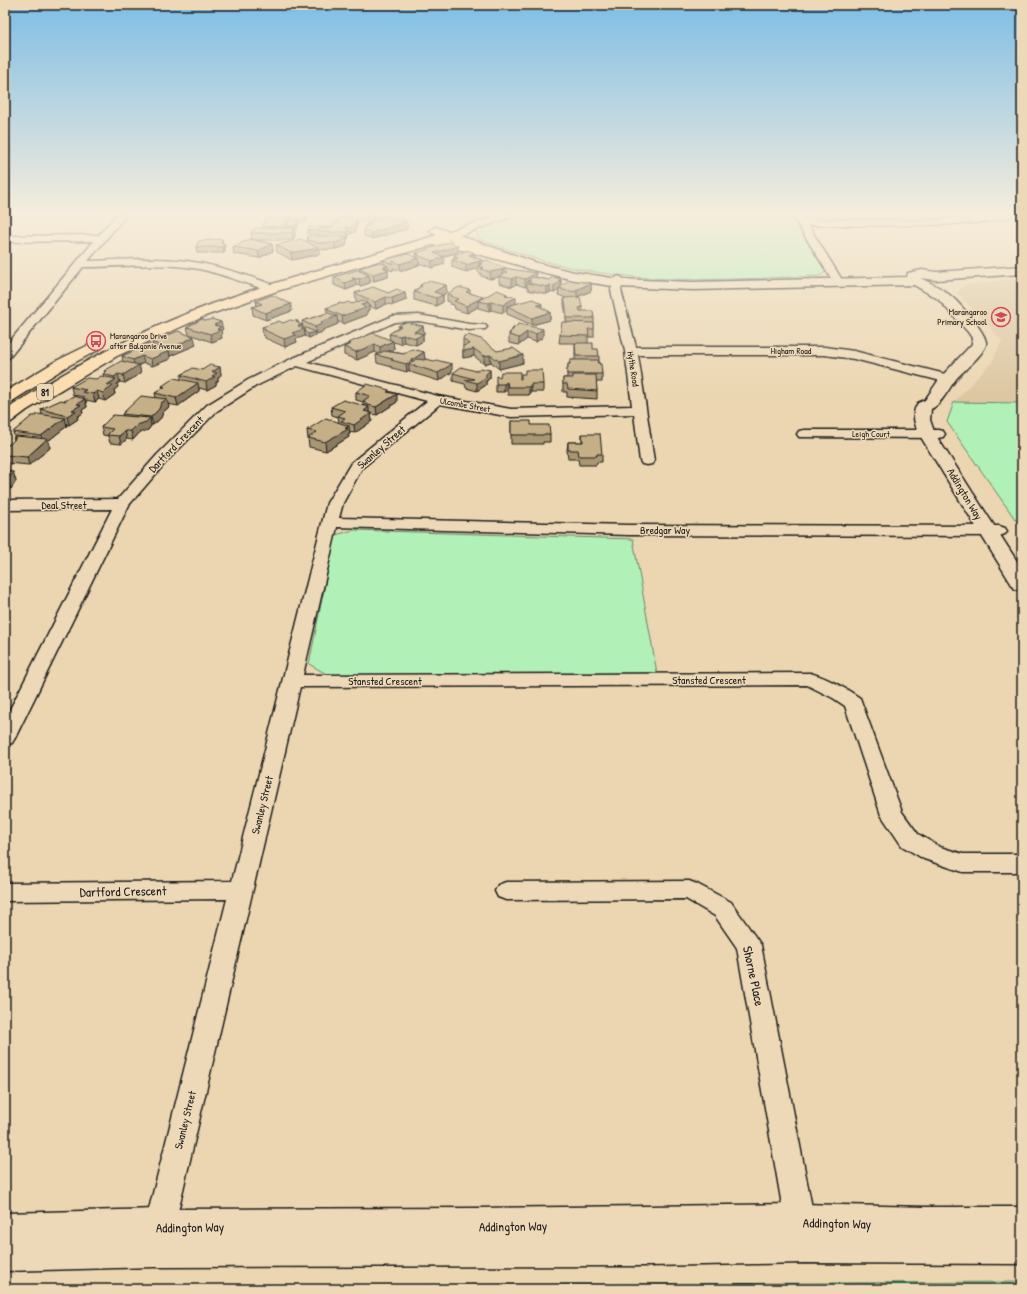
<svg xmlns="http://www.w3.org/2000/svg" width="1027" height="1294" font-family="'Patrick Hand',sans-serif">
  <rect width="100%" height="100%" fill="#ebd6b1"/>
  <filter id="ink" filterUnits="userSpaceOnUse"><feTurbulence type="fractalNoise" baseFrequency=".025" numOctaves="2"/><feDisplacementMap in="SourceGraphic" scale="8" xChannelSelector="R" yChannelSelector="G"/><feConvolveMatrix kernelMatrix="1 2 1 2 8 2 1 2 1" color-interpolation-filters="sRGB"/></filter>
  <g filter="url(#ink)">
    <!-- built -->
    <path fill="#dcc7a1" d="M1022,278V403L954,402L992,362L1002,341L957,293L964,285Z"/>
    <!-- green -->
    <path fill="#b1f0b7" stroke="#66866a" d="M516,215H790L826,272L819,276C730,279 639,286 552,263C527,257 503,247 479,239L476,231Z
      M954,402L1022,403V529L947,422Z
      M354,530L633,539L657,673L328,675L309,664L335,535Z
      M1022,1282V1289H289V1286Z"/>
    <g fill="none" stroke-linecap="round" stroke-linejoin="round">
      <!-- minor casing -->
      <g stroke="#1c1c1c" stroke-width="3">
        <path id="minor" d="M116,215H126L88,261C121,260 154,257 187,261C217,265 247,275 276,286L277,288L272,291C247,285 224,274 199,269C161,262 121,267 83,267L9,358L5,359V347L94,241L5,242V236L99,235Z
          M792,215H802L804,219C846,219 888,221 930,220C958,219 985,213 1013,215C999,229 836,225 808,225L844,283L839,286L834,283Z
          M619,276L624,279L621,290L636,347H825L854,351L953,376L955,379L953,382L949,383L854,359L825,355H638L654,461L652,464L647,465L642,464L640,461L634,414L511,417L440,404L362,468L343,503L339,518L629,525L999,526L1005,528L1007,531L1005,534L999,536L629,535L337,527L303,675L810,673C828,678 845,688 860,698L902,812L918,834L940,847L963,854H1022V872H963L924,859L902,846L881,815L845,706L833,698L807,685L300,687L173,1233L169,1244L158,1248L147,1244L143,1233L227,899L5,901V883L232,881L327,503L351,463L427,401L297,366L256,386L217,411L167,461L129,505L15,738L12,743L5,745V719L112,509L5,510V500L118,499L157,455L207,405L248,380L291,359L393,316L419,315L469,324L485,325L487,327L485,329L469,330L419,321L395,322L307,362L438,396L511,409L632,406L625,351L611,290L614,279Z
          M804,430H938L943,431L945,434L943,437L938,438L799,437L797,434L799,431Z
          M689,881L697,884L731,902L761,945L816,1228L811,1238L801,1243L791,1238L786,1228L737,948L715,916L686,899L506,900L498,897L495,891L498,885L506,882Z"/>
      </g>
      <!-- tertiary casing -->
      <g stroke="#1c1c1c" stroke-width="3">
        <path id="tertiary" d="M436,227L537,263L574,272L618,279L693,282L907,277L908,273L922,270L936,272L1022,266V274L936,280L920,278C929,282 940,287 947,293C956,299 988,334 986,344C984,354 964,370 956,379C949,388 941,405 931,409L930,420L935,434L1022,569V591L1015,589L1012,585L919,434C914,423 911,413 918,403L925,400L940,378L972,344V338L968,332L938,299L914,285L693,290L618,287L574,280L529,269L432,233L430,231L432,229Z
          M800,1204L926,1207H1022V1264L804,1263L649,1266L154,1267L5,1271V1213L159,1209L477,1208Z"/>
      </g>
      <!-- primary casing -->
      <g stroke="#1c1c1c" stroke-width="3">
        <path id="primary" d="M497,215H513L511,217L447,240L463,242L519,257L521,260L519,263L515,264L462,250L432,245L277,291L205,316L117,356L27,410L11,422L5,424V411C25,396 47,384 69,371C132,335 199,306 269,285C345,261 422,242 497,215Z
          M95,342L100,343L102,346L100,349L66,367L11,402L5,404V392L56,361Z"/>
      </g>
      <!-- minor -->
      <use href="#minor" fill="#edd9b7" fill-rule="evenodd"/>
      <!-- tertiary -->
      <use href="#tertiary" fill="#edd9b7" fill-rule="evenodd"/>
      <!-- primary -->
      <use href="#primary" fill="#fcdcac" fill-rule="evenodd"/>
    </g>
    <!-- wall -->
    <path fill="#a99673" stroke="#1c1c1c" d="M292,215H308L306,222H299V223L297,229H295V235L293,240H254L272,244L273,251L259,258L234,254L233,247L252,239L251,233L262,228V227L288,217L289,222Z
      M344,215H374L373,221L375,220V215H405L404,221L407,222V229L372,239L364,236V230L366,227V223L373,221H357V225L355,232L349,234L348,239H346L347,243L346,246L335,249L319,250L320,254L292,260L277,252L276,245L307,242V240L319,236V234H308V230L333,227L337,223V221L344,218Z
      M223,243L225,250L224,253H197L196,247Z
      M458,252L443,257L444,264L432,268L419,263V265L400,271L393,268V271L388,269V277L374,281L370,280V283L360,286L356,285V286L346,290L334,285V277L359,271V268L384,264L383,260L416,257V253Z
      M474,253L475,257L483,261L536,277L549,280L561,279V286L591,283V291L577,297L582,307V311L594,318V337H588V343L599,356V364L602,374V382H596L597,391V399L567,397V392H563V378H567V368H568V364H570V360H575V343H559L560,335L566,322V315L564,305V298H566L558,295L559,290L554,293L550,292L547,294L528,290V288H527V286L525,287L516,284L512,287L499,283V277L490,279L481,276V274L478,272V268L466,272L452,267V260L454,259V255Z
      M420,285H446L447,292L443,295V302L436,306L414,300V292H415V290L420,287Z
      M470,290V293L483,298L507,294V295L516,304L542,308L550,312V320L532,325L507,314V310L503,313L491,310L489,311L478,308V307L467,313L455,309L454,305L450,304V302L447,301V294Z
      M355,293H405L406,300L393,305L386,304L376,309L369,306V310L367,311V315L343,324L338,321V324L323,330V332L316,334H315V335L309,338L305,336L296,339L297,342L285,347L265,338V336L263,335L262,327L283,323H298L302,325L303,328L302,321L327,313L326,308L343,304H352L359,302L356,301Z
      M256,301L292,311L266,320L253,315L252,307L257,306Z
      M519,324L543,337L536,342L527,339L519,345L509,343V333L512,331V329Z
      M398,326H423L424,334H423V341L416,345L404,342L401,344L393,342L394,349L388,351L404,354L424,352L425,360H424L452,372L439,381L410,372L409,370L407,372L392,368V367L377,363L376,355L379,354L375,352L357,360L344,355V347L349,345L348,343L390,340L389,334L398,328Z
      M187,327L223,329L221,330L222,335H221L222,338L212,342L189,334Z
      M463,339L497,351L523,363L499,369L491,362L484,364L474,356L463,358Z
      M152,342L196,345L170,356V359L152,366L144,363L139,365L141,373L125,383L120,382L117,384L118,387L114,390L115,394L105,401L99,399L95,402L86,400L87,407L82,410L83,413L77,417L78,419L69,425L66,424L67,426L48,441L50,448L29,465L7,463L9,471V472H13L16,481L11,489H5V446L10,444L14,440L13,438L14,437L13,432L35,416L42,415L41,409L65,401L84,399V397L73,395L71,387L104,377L103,374L105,373L104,371L123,362L122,356L153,345Z
      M220,367L221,375L218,378V381L216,382V385L207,390L199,388V391L178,406L168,404L169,407L163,412L161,418L153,425H151V426L148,430L139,433L133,440L127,439L121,444L110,443L108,436L103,435L101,427L123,416L122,414L156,398L155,393L163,389L162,386L181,379V375L202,370Z
      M490,370V378L486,382V385L477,391L466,388L465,384L453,381V373Z
      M520,379L543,384V392H531L529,395H508L507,390L504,392H496V384Z
      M389,390V392L397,402L377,415L371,414L372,421L355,433L349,432L350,434L348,435L349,437L326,451L309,447L307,430L339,422L338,417L332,415L331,407L363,406V402L356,400V392Z
      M511,421L531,425L550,434V442H543V444H511Z
      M582,434L602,454V462H597L596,465H579L578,459H568L567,450L568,442H582Z"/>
    <!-- shaded-wall -->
    <path fill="#8a7a5e" stroke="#1c1c1c" d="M307,215H308L306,222V219Z
      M372,215H374L373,221Z
      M404,215H405L404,221Z
      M288,217L289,223L285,233L284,226Z
      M357,218V225L355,232L349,234L348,239L347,232L345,228Z
      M298,220L299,223L297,229L296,225Z
      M407,222V229L372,239L371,233Z
      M295,227V235L293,240L292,233Z
      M346,236L347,243L346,246L335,249V243Z
      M222,239L223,245L224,243L225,250L224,253L223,247L221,243Z
      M272,244L273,251L259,258L258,251Z
      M458,246V252L434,259V253Z
      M319,248L320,254L292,260L291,253Z
      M474,253L475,260L469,255Z
      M444,257V264L432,268V261Z
      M419,258V265L400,271V264Z
      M483,260V267L482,264L479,263L478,268L466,272V265Z
      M388,266V277L374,281L373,274L383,267Z
      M506,269L502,271V277L499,276V277L490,279V272Z
      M536,273V280L531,281H527V286L525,287V279Z
      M369,275L370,283L360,286L359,279Z
      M516,277V284L512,287V279Z
      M355,279L356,286L346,290L345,283Z
      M561,279V286L559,288V290L554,293V286L558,281Z
      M591,283V291L577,297V292L576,290Z
      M446,285L447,292L441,296L443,295V302L436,306V298L434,292Z
      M550,285V292L547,294V287Z
      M405,293L406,300L393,305L392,298Z
      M386,297V304L376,309L375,302Z
      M483,297V302L478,301V307L467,313L466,306Z
      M516,297V305L507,306V310L503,313V305Z
      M491,302V310L489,311V303Z
      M368,303L369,310L367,311V315L343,324L342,316L361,305Z
      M291,304L292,311L266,320L265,313Z
      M542,304V311L537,305Z
      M550,312V320L532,325V318Z
      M337,316L338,324L323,330V332L316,334L315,327L321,322Z
      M298,321L299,326L302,325V329H304L305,336L296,339L297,342L285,347L284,339L292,333L296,322Z
      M221,322L223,329L221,330L222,335H221L222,338L212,342L210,334L214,325Z
      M423,326L424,334H423V341L416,345V338L414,332Z
      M543,329V337L536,342V334Z
      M315,332V335L309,338L308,334Z
      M527,332V339L519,345V338Z
      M403,335L404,342L401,344L400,336Z
      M194,337L196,345L170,356L169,349Z
      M393,341L394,349L380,354V347Z
      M375,344V352L357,360L356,352Z
      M474,349V356L463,358V351Z
      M169,351L170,359L152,366L151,359Z
      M424,352L425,360L416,366L409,364V370L407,372L406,364Z
      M490,355L491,362L484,364V356Z
      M523,355V363L499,369V361Z
      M142,356L144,363L139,365L141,373L125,383L123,375L135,367L133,360Z
      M452,364V372L439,381L438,373Z
      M220,367L221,375L218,378V381L216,382V385L207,390L206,382L212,372Z
      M490,370V378L486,381V385L477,391V383Z
      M118,374L120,382L117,384L118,387L114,390L115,394L105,401L103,393L107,385L115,380L114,377Z
      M507,382V390L504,392V384Z
      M198,383L199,391L178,406L176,398Z
      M531,384V392L529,395V387Z
      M97,391L99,399L95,402L93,394Z
      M397,394V402L377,415L376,407Z
      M85,399L87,407L82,410L83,413L77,417L78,419L69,425L67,416L77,404Z
      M167,399L169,407L163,412L161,418L153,425L151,417L161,403Z
      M369,407V414L371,413L372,421L355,433L354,425L364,411Z
      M65,418L67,426L48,441L50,448L29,465L27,457L43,443L41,436Z
      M150,418L151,426L148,430L139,433L133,440L131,431L137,425Z
      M349,426L350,434L348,435L349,437L326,451L325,442Z
      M125,431L127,439L121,444L119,436Z
      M7,463L9,471L5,478V464Z
      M13,472L16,481L11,489L8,480Z"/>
    <!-- building -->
    <path fill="#c5af86" stroke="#1c1c1c" d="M292,215H307L306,219H290Z
      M267,217H288L284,226L262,227Z
      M386,217L407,222L371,233L364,230V227L372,225L366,223Z
      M338,218H357L354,226L345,228H349L347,232H319L320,229L333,227L334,223H338L339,221H337Z
      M289,220H298L296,225L287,226Z
      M287,227H295L294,229V228H286Z
      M309,227H329V228L320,229L319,231H313L308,230Z
      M255,228H294L292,233H251Z
      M308,236H346L345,239L335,243H316V242L307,240Z
      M222,239L221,243H224L223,247H196L199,241Z
      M250,239L272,244L258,251L233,247Z
      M301,239L319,248L291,253L276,245Z
      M450,242L458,246L434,253L444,257L432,261L417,255L419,254L416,253Z
      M468,250L474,253L469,255L483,260L466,265L452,260L458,258L454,255Z
      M408,254L419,258L400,264L393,261L392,264L383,260Z
      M487,260L504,268L536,273L525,279L516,277L512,279L499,276L507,272L502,271L506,269L490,272L481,269L484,268L478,266L482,264L479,263Z
      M380,262L388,266L383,267L388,270L373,274L359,268Z
      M357,270L369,275L359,279L352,278L355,279L345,283L334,277Z
      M533,277L549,280L553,277L561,279L558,281H561L554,286L550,285L547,287L528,283L531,281H527Z
      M569,280L591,283L576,290L577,292L562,290L563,289L559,288Z
      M428,281L446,285L434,292L443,295L436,298L414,292L418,290H415L422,286L420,285Z
      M373,287L388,293L397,289L405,293L392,298L386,297L375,302L355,293Z
      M459,287L470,290L466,292L483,297L466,306L454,301L459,299L450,296L452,295L447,294Z
      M497,290L507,294L505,295L516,297L503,305L491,302L489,303L478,301Z
      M272,295L291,304L265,313L252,307L262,304L256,301Z
      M580,297L582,307L579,308L580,311H593L594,318H566V307L564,298Z
      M533,299L542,304L537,305L550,312L532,318L507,306Z
      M363,300L368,303L361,305L366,308L342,316L328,310L329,309L326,308L340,303L343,304L348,302L352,304Z
      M328,313L337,316L321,322L322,324L315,327L302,321Z
      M202,319L206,321L212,319L221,322L214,325L221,327L217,329L220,330L210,334L187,327Z
      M290,320L298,321L296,322L302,325L298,326L304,329L292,333L296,335L284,339L264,330L266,329L262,327L279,321L283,323Z
      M406,322L423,326L414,332L423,334L416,338L403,335L400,336L389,334L401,326H398L403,323Z
      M562,322L594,323V329H588L589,336L560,335Z
      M519,324L543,329L536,334L527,332L519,338L509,335L511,333H509L514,329H512Z
      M304,328H306L315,332L308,334L305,332Z
      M178,331L194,337L169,349L152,342Z
      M373,333L393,341L380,347L375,344L356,352L344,347L351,344L348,343Z
      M468,335L481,339L497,351L513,348L523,355L499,361L490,355L484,356L474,349L463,351V346L469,344L463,339L464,336Z
      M575,343H593V349H598L599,356H576Z
      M149,344L169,351L151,359L142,356L133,360L122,356Z
      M412,349L424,352L406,364L391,360L393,359L376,355L384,351L404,354Z
      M417,359L424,360L426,359L434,361L436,360L452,364L438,373L409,364Z
      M570,360H598L599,364H601L602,374H567V368H568V364H570Z
      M121,361L139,365L123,375L118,374L114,377L103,374L107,371H104Z
      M210,365L220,367L212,372L217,373L212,376L215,377L206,382L181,375L193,368L202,370Z
      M461,367L476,371L481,368L490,370L486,374V377L477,383L465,380L474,379L453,373Z
      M525,370H542L543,384H531L529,387H508L507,382L504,384H496V376L500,377L501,372H520V379H521V374H525Z
      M573,375H596L597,391L568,389L567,384H563V378H573Z
      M101,376L116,379L107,385L113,386L103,393L97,391L93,394L82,392L86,390L71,387L87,378L96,379Z
      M174,378L198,383L176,398L155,393L165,387L162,386Z
      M367,384L389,390L387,392L397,394L376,407L364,404L366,402L363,401L370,396L356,392Z
      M73,396L85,399L77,404L81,405L72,410L76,411L67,416L41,409L61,400L65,401Z
      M141,396L167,399L161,403L159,409L151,417L122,414Z
      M343,400L369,407L364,411L371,413L354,425L341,421L345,418L338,416L345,411L331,407Z
      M38,414L65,418L41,436L13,432L32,416H35Z
      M113,415L150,418L146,422L137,425L131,431H125L119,436L107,435L113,429L101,427Z
      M326,418L349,426L345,428L348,429L325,442L308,438L317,432L307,430Z
      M511,421H531V425H549L550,434H544L543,435H511Z
      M582,434H600L602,454H597V456H579L578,450H568V442H583Z
      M16,436L47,439L27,457L5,455V446L10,444L16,438H13Z
      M5,472H13L8,480H5Z"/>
  </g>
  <!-- sky -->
  <linearGradient id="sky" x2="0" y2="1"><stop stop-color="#7ebee5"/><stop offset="0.54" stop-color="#f6eddc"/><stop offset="1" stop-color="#f6eddc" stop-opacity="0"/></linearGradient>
  <rect width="1027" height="396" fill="url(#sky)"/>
  <!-- icons -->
  <defs>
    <g id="school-ring" transform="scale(1)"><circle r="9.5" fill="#edd9b7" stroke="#d1495b" stroke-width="1.5"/><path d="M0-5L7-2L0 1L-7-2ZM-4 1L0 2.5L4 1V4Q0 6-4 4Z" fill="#d1495b"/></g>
    <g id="bus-ring" transform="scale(1)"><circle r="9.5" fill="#edd9b7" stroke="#d1495b" stroke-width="1.5"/><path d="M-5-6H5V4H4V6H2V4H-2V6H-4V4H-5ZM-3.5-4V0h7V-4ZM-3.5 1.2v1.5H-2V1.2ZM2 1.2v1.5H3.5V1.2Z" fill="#d1495b"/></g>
  </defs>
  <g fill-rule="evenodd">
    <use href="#school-ring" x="1001" y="317"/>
    <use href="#bus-ring" x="96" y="341"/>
  </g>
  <g text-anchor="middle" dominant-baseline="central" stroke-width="3" stroke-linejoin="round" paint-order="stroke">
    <!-- far-poi labels -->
    <g font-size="9" fill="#1c1c1c" stroke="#edd9b7" text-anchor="end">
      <text x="987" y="312">Marangaroo<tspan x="987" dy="10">Primary School</tspan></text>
      <text x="110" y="336" text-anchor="start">Marangaroo Drive<tspan x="110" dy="10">after Balgonie Avenue</tspan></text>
    </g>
    <!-- far-street labels -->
    <g font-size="9" fill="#1c1c1c" stroke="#edd9b7">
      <text x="791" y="351">Higham Road</text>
      <text transform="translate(633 369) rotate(81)">Hythe Road</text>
      <text transform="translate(465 405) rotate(10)">Ulcombe Street</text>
      <text x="871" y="434">Leigh Court</text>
    </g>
    <!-- shield labels -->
    <rect fill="#edd9b7" stroke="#5b554a" stroke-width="1" x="37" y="384" width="16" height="16" rx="3"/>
    <g font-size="10" font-weight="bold" fill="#1c1c1c">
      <text x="45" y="392">81</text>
    </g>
    <!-- street labels -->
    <g font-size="11" fill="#1c1c1c" stroke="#edd9b7">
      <text transform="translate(176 444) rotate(-46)">Dartford Crescent</text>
      <text transform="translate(381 447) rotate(-41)">Swanley Street</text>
      <text transform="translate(965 494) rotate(59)">Addington Way</text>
      <text x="64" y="505">Deal Street</text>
      <text x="665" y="530">Bredgar Way</text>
      <text x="709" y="680">Stansted Crescent</text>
      <text x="385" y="681">Stansted Crescent</text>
      <text transform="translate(262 805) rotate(-76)">Swanley Street</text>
      <text transform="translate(185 1120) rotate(-76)">Swanley Street</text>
    </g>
    <!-- near-street labels -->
    <g font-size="13" fill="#1c1c1c" stroke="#edd9b7">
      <text transform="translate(123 891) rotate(-1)">Dartford Crescent</text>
      <text transform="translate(754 976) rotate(78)">Shorne Place</text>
      <text transform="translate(837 1223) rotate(1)">Addington Way</text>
      <text transform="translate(513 1226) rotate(-1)">Addington Way</text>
      <text transform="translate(190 1227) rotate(-1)">Addington Way</text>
    </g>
  </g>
  <!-- margin -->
  <rect width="1027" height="1294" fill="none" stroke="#edd9b7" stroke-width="20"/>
  <rect x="10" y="10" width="1007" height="1274" fill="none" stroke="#1c1c1c" stroke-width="1.5" filter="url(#ink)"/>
</svg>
